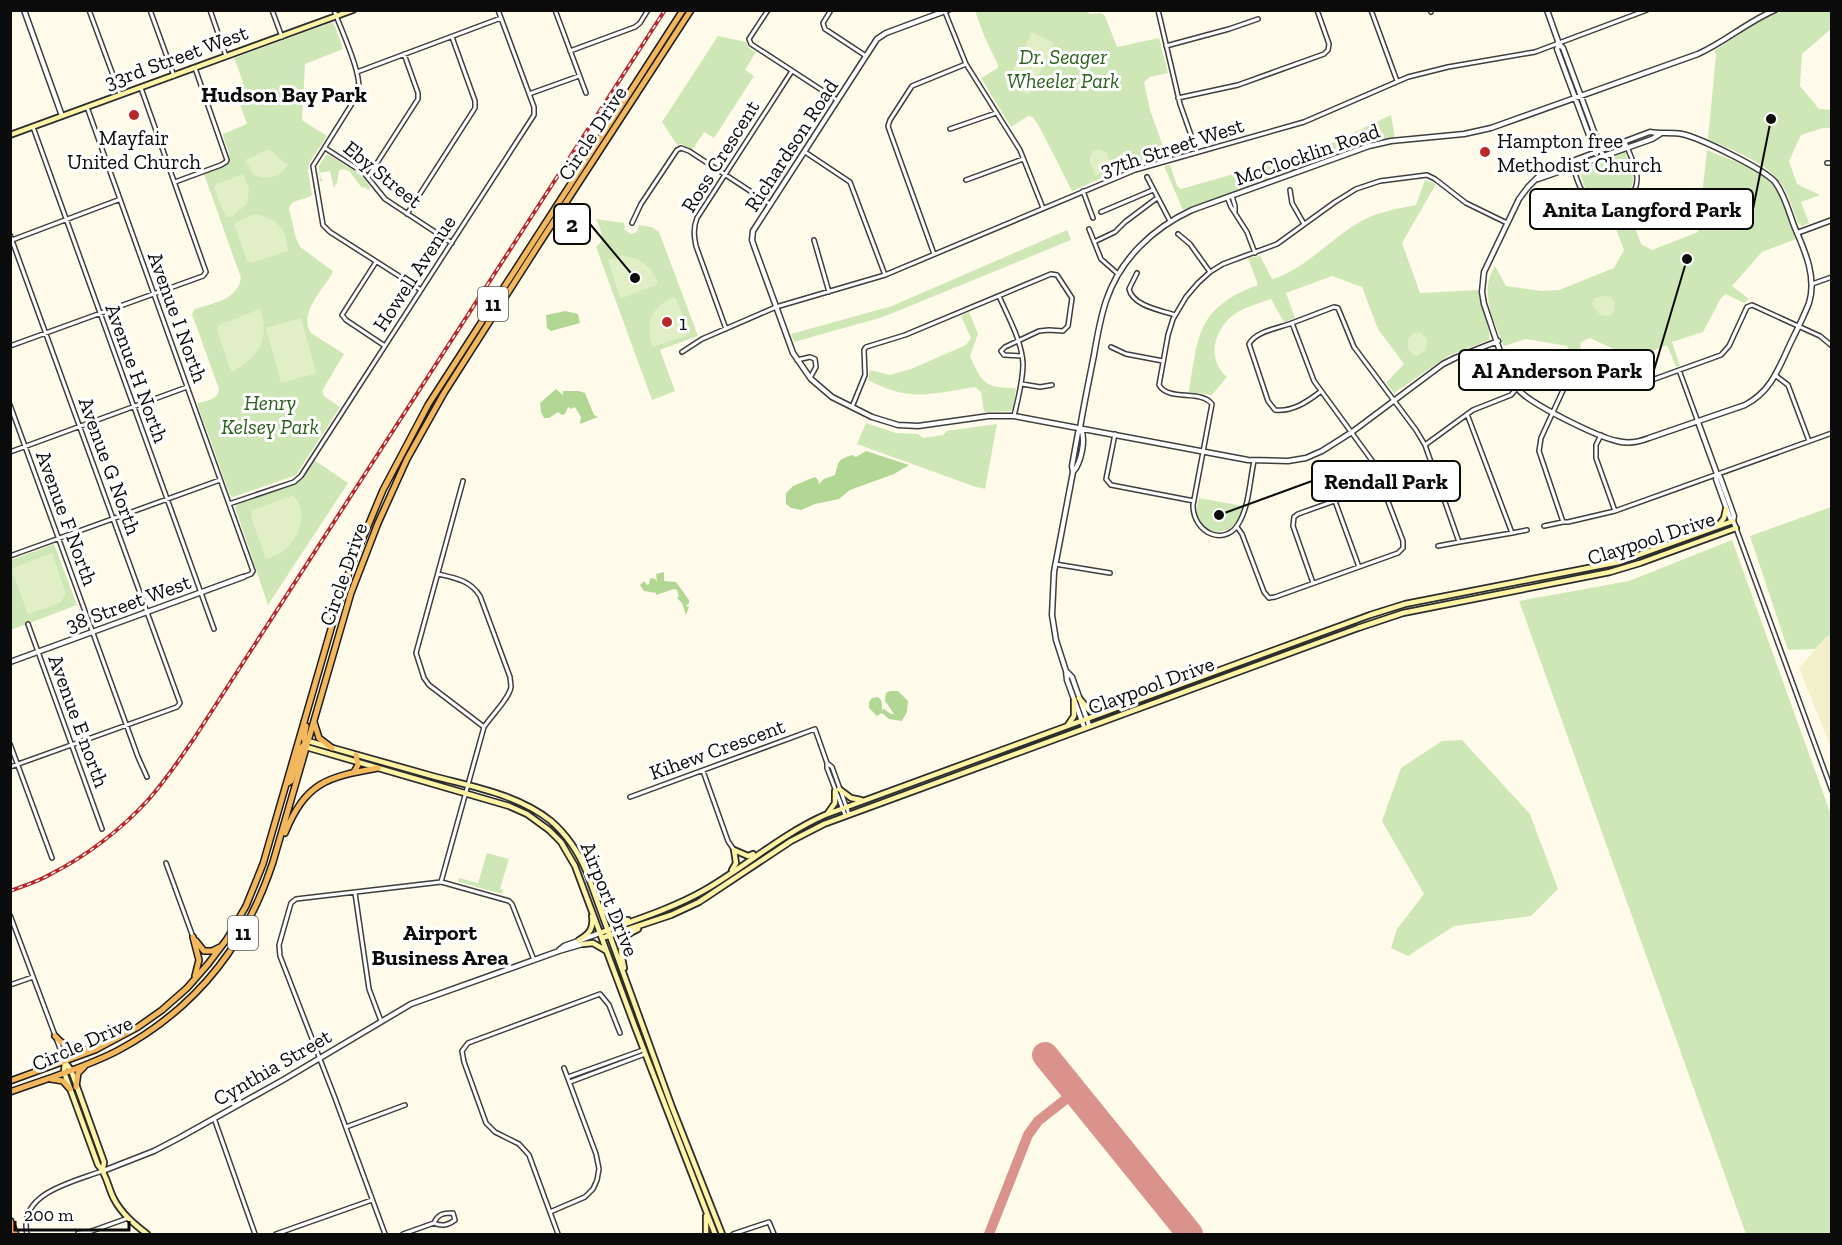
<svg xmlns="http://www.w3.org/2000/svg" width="1842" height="1245" font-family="'Zilla Slab',serif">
  <rect width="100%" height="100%" fill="#fefbea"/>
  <!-- farmland -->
  <path fill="#f3f0cc" d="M1831,634V747L1799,668L1825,638Z"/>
  <!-- green -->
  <path fill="#cfe7b6" d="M1786,10L1831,11V29L1802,54L1800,86L1819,109L1832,110L1831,128H1823L1801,135L1789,161L1797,184L1820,195L1801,202L1809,223L1802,226L1798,223C1794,213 1791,201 1786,192C1772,163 1735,152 1708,139L1716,55L1714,51L1759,21Z
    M975,11H1086L1090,14L1101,13L1105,16L1117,47L1159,38L1168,73L1150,77L1144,82L1150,110L1166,155L1132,165L1072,191L1040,128L1033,117L1028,116L1011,127L981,78L998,68V65L985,38Z
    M330,23H333L335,26L343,49L305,64L302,120L327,136L309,163L308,171L312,195C304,201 291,198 289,209L296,238L300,247L333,271L332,274C322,290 298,315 311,333L344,354L322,391L324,396L340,407L296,475L233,497L230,495L198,406V403C208,400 218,400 219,389L192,314L195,309C214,303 237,300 241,278L204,174C210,170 217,169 223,166C237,160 224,144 223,134L247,124L235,90L243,82L234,58Z
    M718,36L746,42L749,48L756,52L745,70L754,76L714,138L704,132L692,150L682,144L677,145L662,122Z
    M1391,115L1395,137L1354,148L1183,210L1164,166L1170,165L1177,186L1181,189L1315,151Z
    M1707,150C1729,160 1759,167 1774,187C1785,201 1790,222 1796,239L1762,252L1732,286L1749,299L1744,303L1726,294L1721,298L1703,332L1672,342L1680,366L1676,367L1667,345L1633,358L1590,338L1581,342L1579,361L1574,362L1567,346L1526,339L1504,346C1494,319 1478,293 1495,266L1506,286L1541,291L1559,290L1614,268L1624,250L1609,211L1618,210L1627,205L1641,244L1652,250L1698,232Z
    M1624,151L1627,153L1626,155C1629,162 1633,170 1633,178C1633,198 1609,211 1593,198C1585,191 1583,182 1580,173L1577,172L1578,168Z
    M326,155H329L362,176L371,188L368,190L365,187L362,188L349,171L342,169L339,171L337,184L336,183L334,189L330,171L320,173L321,179L324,180L320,181L319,166Z
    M1425,180L1436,184L1402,243L1420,293L1478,290C1479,303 1492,332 1489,340L1448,356L1394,393L1386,383L1404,364L1378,329L1362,287L1332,276L1286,293L1295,318L1284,322L1271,299C1258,304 1243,307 1232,316C1213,332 1207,360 1227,377L1212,395L1189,392C1198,336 1197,307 1258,285L1248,258L1260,256L1272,279C1301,272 1332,238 1358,223C1376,212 1396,209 1416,205Z
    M596,219L624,223L625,230L631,234L637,232L639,225L652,227L659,232L698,336L660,350L675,391L652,400L596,247L602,241C602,233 600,227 596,219Z
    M1067,230L1071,240L883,317L794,342L791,334L892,306Z
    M969,312L978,334L970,356C982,384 986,388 1016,388L1013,409L1010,411L984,412L981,392L975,387C931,394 909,402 868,380L870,370L890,375L911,369L966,345L971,338L961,316Z
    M866,423L896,433L918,434L923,438L943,435L947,431L997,424L985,489L973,486L857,444Z
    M314,460L348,483L268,605L235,507L238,504L297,483L302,479Z
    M1199,498L1243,506C1241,510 1241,516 1239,519C1230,536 1203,536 1197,517C1196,510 1197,504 1199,498Z
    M1831,507V634L1825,638L1815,649L1788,650L1750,536Z
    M1690,540L1675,547L1609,569L1386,615L1105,717L1095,719L1391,612L1616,566Z
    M1732,540L1831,815V1234H1746L1519,601L1629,581Z
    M54,544L77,605L11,630V560Z
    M1462,740L1530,814L1558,889L1531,916L1454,926L1408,956L1391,948L1397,929L1424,894L1382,821L1401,768L1442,741Z
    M487,853L509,859L500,889L503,890L502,894L459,882L458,881L459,878L478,883Z"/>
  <!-- forest -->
  <path fill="#b2d795" d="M565,311L578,314L580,323L551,331L547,328L546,315Z
    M556,389L563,395V391H579L585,393L594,415L598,417L580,424L581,417L575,407L571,409L568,407L565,414L562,415L558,412L549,418H544L541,412L540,403Z
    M866,451L909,465L894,474L850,490L839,499L815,504L801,510L791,508L786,504V493L793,486L815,477L818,480L819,484L824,479L835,475C839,461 837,460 852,455L856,457Z
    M664,572V581L676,582L689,600V603L686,606L689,607L686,615L682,603L677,598L679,596L677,590L674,589L656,595V593L644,591L640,585L644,581L647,585L649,584L650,579L651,578L655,579L657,582L656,574Z
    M890,691H898L908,701L907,712L902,721L889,719L882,713L877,716L869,708V702L872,698L878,697C884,702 881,704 882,710L884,709L891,714H894L885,701L886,693Z"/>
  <!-- pitch -->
  <path fill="#e1efc7" d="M1032,32L1054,43L1029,95L1006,84Z
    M269,149L288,165C278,178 269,180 254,175L245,160Z
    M1099,149L1107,153L1109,162L1106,169L1098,175H1095L1089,159L1093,151Z
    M243,174L249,189L247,204L233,216L226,217L214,188L216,184Z
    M255,214C277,219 286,227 288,251L252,263L247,261L234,224L243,219Z
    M623,256C641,258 653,267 658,284L622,298L620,297L608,260Z
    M1601,296L1611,297L1615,303L1614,312C1604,321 1597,313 1592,304L1594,299Z
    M675,297L690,333L679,339L678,338L653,347C644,323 651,306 675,297Z
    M260,309C270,341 260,357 231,372L217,329L219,325Z
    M301,318L316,373L281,383L266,328Z
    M1413,333H1421L1427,339C1429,347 1424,351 1418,356L1414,355L1408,349V339Z
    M293,495C308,510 301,534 287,548C282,553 273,557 266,559L252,520L251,511Z
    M52,553L66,594L60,603L28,614L12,571L13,568Z"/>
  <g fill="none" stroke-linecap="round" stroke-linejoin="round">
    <!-- taxiway -->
    <path stroke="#da928c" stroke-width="10" d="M989,1234L1028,1135L1038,1121L1075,1092"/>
    <!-- runway -->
    <path stroke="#da928c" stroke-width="26" d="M1045,1055L1190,1234"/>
    <!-- minor casing -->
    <g stroke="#3e3e3e" stroke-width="6">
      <path id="minor" d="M89,10L120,94
        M150,10L174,76
        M210,10L226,56
        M272,10L282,37
        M334,10C341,30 364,77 358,94L313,166L323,225L330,232L421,290
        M555,10L586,93
        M768,10L749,39L751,44L837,100
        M831,10L823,23L825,29L866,56
        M1158,10L1180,104L1197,152
        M1371,10L1397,81
        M1430,10L1431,12
        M945,12L966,64L1020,150L1043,208
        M1166,46L1229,29L1258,19
        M570,51L635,27L640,23L648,10
        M357,72L501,18
        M529,94L579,76
        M1178,98L1238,85L1324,54L1328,50L1329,44L1317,10
        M87,107L253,571L251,574L243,577
        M33,127L214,629
        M950,129L996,113
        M325,148L364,173L385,199L452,243
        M805,152L850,182L885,275
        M1827,163H1832
        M1573,167C1576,176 1579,189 1586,197C1604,216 1638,205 1637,177C1636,166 1629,152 1625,142
        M368,177L418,99V93L404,54
        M1147,177L1170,221
        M966,180L1023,159
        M175,182L221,165L226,162L227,160L195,68
        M1290,190L1292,203L1304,224
        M1083,191L1093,218
        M1232,196L1235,206V212
        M1227,197L1231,207L1247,232L1255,253
        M1101,212L1153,190
        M407,214L475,108V101L452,37
        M632,223L641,204L677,150L681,148L689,151L770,204
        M1089,229L1101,259L1118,274
        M1178,234L1190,244L1210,272
        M10,235L180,703L177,707L10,767
        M12,240L118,200
        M814,240L829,292
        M1094,242L1115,232L1125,222L1157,198
        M934,254L890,132L888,126L890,120L912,86L966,64
        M376,262L342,315L346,320L385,346
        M1137,273L1129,289C1133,306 1160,310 1175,315
        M1812,284L1832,277
        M999,296C1008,317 1022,341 1023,364C1023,381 1018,399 1014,416
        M1292,323C1279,328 1256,331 1249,344L1268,401L1275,410C1292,412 1307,402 1320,392
        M726,329L696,246C694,236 693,228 697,218L792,71
        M10,346L203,276L206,272L141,88
        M1832,346L1820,336L1752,305L1747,307L1729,346L1721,355L1638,385L1626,386L1582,366H1578L1571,373L1541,438L1539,451L1563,522H1568L1615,511L1832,433
        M1111,347L1126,354L1163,361
        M682,352L702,339L776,307L885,275L1135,170L1304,122L1408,77L1448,67L1535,52L1647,10
        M797,360L810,357L815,359L816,367L810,378
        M1679,370L1698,422
        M1775,375L1788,385L1809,441
        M1022,384L1040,387L1052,385
        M10,405L138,757L147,777
        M852,407L865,375L864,350L866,347L905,335L1051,274L1057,275L1072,298L1068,326L1063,331L1049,330L1039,331L1005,347L1001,351L1004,355L1022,356
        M1115,434L1106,479L1111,485L1194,501
        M1601,435L1596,445V458L1615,511
        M1425,445L1473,410L1511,395L1517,388
        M10,452L187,387
        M1254,461C1250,479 1249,505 1240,521C1227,548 1193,534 1193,505L1212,404C1200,389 1169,402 1159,385L1168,335L1173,319L1186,297L1198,283L1210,272L1223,264L1277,244L1335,202L1356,189L1380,181L1427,175L1435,179L1466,203L1507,223
        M463,481L416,653L424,678L429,685L484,727
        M1335,501L1359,567
        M229,504L294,482L301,476L534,115V107L498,10
        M1544,526L1563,522
        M1237,527L1242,534L1264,592L1269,598L1275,597L1398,553L1403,548V541L1373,462L1314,381L1292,323L1334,307L1338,308L1354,347L1416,430L1425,445L1459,542L1512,533L1467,414
        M1736,528L1832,791
        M1512,533L1527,530
        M1438,546L1459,542
        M10,556L220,480
        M1055,564L1110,573
        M438,574C455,578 470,580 480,596L510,677C510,680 511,683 511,687C509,699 491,716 484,727L441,882
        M1313,583L1293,526L1294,517L1298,514L1382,484
        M28,624L102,829
        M10,744L52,858
        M827,763V768L845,815
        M703,771L728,841L734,850
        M630,797L815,729L827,763L832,767L849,814
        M166,863L193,937
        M355,893L369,989L381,1021
        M10,915L65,1062
        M10,985L33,977
        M568,1077L643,1050
        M570,1082L645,1054
        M214,1118L255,1234
        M346,1127L405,1105
        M550,1212L585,1197L593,1189L597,1180L599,1169L596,1154L564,1068
        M78,1233L89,1232L128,1218
        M27,1234C18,1193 73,1182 102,1171
        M276,1234L372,1200
        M385,1234L335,1098L280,956L279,945L291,903L296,899L441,882L445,883L509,901L512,904L534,960
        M403,1234L434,1223C442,1227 448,1225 455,1220L453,1213C443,1213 438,1214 434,1223
        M558,1234L529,1155L519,1144L495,1132L486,1123L464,1062L462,1051L468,1043L600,994L609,1005L620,1033
        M733,1234L769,1222L774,1234"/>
    </g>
    <!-- tertiary casing -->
    <g stroke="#3e3e3e" stroke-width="7">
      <path id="tertiary" d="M24,10L62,116
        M948,10L886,33L877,39L753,231L752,240L754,246L793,353L811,379L832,397L872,417L898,425L918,426L989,416H1014L1248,460L1288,461L1306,458L1322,451L1352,432L1443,364L1455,358L1498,341
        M1547,10L1559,44L1563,48L1603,156
        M1559,44L1557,49L1596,154
        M1650,132C1661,134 1671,132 1682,134C1700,138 1764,169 1775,182C1785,195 1789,213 1795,228C1805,251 1817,278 1809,303C1804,316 1798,328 1792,340C1779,367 1772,391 1745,405L1649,438C1639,442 1628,444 1617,441C1598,437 1530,404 1519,390C1504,371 1493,329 1484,304L1482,292L1484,272L1519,199L1528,187L1543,172Z
        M1538,179L1635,145L1652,139L1660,134
        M1797,233L1832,220
        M1698,422L1717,474L1720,477L1734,516L1733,521
        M1073,472C1081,463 1086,440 1081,429
        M1717,474L1716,479L1730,518L1733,521L1736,528
        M10,662L243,577
        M1067,672L1072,677L1089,725
        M1084,727L1067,680L1066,671L1056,640L1052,615L1054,572L1073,472L1072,466L1078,433L1080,428C1084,404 1089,380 1094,355C1097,337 1100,319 1106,301C1120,259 1153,228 1192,210L1369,146L1391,141L1464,134L1491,128L1698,54C1725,42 1747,22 1775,10
        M559,950L564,946L600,933
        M103,1171L154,1151L179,1138L283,1080L411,1004L559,951L583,944"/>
    </g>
    <!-- secondary casing -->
    <g stroke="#2d2d2d" stroke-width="8">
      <path id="secondary" d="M10,135L353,10
        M1718,526L1724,518L1726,509
        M1079,698L1089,710H1105
        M1068,725L1074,716V700
        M308,741C350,753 393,765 436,777C474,787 519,795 551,821C567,835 579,853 587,873L672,1107L722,1234
        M306,747L509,806L527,814L549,830L561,842L575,866L635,1027L715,1234
        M839,789L851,798L861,800
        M828,813L835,803V791
        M734,850L748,856L753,854
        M732,870L736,863L734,850
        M601,907L613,920H628
        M600,933C635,920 671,909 703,891C745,867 780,835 825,815L1370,615L1405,604L1619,562L1733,521
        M602,938L671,915L699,902L791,841L824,824L1358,628L1403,613L1610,572L1640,563L1736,528
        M579,940C589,934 594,929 592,916
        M583,944L593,943L605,950
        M624,968C620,947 616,939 638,929
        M65,1062L64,1072L98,1165C107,1174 108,1188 114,1199C122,1214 134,1224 147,1234
        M65,1062L71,1070L104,1162L103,1169
        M706,1234V1216"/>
    </g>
    <!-- trunk casing -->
    <g stroke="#1c1c1c" stroke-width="8">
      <path id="trunk" d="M314,722L319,738L332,748
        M306,746L304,738L306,726
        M354,772L358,765L356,755
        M288,783L291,781L302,747L305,743
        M285,833C306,782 327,777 378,768
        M193,937L199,960L195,976
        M196,941L204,951H212L220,947
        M55,1036C68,1050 72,1050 91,1050
        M51,1079L63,1081L70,1089
        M10,1081L95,1050L138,1027L162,1010L187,988L208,964L227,939L246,906L263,864L335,615L350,569L383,490L428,405L683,10
        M76,1087L78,1073L84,1067
        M10,1092C46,1079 84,1068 117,1051C194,1010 246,945 273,862L351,593L378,523L407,459L444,393L539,244L691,10"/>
    </g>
    <!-- motorway casing -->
    <g stroke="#1c1c1c" stroke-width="9">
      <path id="motorway" d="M10,1221L15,1234"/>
    </g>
    <!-- minor -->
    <use href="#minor" stroke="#fff" stroke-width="3"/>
    <!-- tertiary -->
    <use href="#tertiary" stroke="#fff" stroke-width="4"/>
    <!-- secondary -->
    <use href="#secondary" stroke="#fdf4a7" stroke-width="4.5"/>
    <!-- trunk -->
    <use href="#trunk" stroke="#f3b85d" stroke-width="5"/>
    <!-- motorway -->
    <use href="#motorway" stroke="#f19e56" stroke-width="6"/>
    <!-- rail casing -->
    <g stroke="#b7282d" stroke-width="4">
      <path id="rail" d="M10,891C23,886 37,882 49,875C85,857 121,830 148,800C166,780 180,759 195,737L665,10"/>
    </g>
    <!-- rail -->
    <use href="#rail" stroke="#fff" stroke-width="1.5" stroke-dasharray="4.5" stroke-linecap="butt"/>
  </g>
  <!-- markers -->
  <g fill="#b7282d" stroke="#fff" stroke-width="2">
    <circle cx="134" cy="115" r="6"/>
    <circle cx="1485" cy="152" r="6"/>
    <circle cx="667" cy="322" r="6"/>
  </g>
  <g text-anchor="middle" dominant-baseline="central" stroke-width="6" stroke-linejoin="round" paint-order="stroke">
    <!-- shield labels -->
    <g fill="#fff" stroke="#545454" stroke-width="1.5">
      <rect x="478" y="287" width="30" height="34" rx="4.5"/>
      <rect x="228" y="916" width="30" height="34" rx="4.5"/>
    </g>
    <g font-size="20" font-weight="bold" fill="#0b0b0b">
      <text x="493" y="304">11</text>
      <text x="243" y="933">11</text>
    </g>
    <!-- park labels -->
    <g font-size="21" font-style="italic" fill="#2b611e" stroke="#fff">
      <text x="1063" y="56">Dr. Seager<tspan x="1063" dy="24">Wheeler Park</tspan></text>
      <text x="270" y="402">Henry<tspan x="270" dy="24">Kelsey Park</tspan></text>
    </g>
    <!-- street labels -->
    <g font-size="21" fill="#0b0b0b" stroke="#fff">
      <text transform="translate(176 57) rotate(-20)">33rd Street West</text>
      <text transform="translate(592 133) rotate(-57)">Circle Drive</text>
      <text transform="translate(791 145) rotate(-57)">Richardson Road</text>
      <text transform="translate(1172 147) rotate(-18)">37th Street West</text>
      <text transform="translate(1307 154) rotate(-19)">McClocklin Road</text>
      <text transform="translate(720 156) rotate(-58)">Ross Crescent</text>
      <text transform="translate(383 174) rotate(39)">Eby Street</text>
      <text transform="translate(414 273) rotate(-57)">Howell Avenue</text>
      <text transform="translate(178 317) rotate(70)">Avenue I North</text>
      <text transform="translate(137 373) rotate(70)">Avenue H North</text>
      <text transform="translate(110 466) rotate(70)">Avenue G North</text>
      <text transform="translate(67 518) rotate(70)">Avenue F North</text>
      <text transform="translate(1651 538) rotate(-18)">Claypool Drive</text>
      <text transform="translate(343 574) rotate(-71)">Circle Drive</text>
      <text transform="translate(128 603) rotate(-20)">38 Street West</text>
      <text transform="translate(1151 685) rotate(-20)">Claypool Drive</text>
      <text transform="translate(79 721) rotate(70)">Avenue E north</text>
      <text transform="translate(717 749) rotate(-20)">Kihew Crescent</text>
      <text transform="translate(610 899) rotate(68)">Airport Drive</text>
      <text transform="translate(82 1043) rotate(-24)">Circle Drive</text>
      <text transform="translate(272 1067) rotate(-30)">Cynthia Street</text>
    </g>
    <!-- poi labels -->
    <g font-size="21" fill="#0b0b0b" stroke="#fff" text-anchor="start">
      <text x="134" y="137" text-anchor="middle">Mayfair<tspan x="134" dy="24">United Church</tspan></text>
      <text x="1497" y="140">Hampton free<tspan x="1497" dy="24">Methodist Church</tspan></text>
      <text x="679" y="322">1</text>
    </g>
    <!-- neighbourhood labels -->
    <g font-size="22" font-weight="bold" fill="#0b0b0b" stroke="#fff">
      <text x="284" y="94">Hudson Bay Park</text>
      <text x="440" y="932">Airport<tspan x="440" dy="25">Business Area</tspan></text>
    </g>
  </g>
  <!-- callouts -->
  <path fill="none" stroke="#0b0b0b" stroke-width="2" d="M1771 119L1753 209M635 278L590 224M1687 259L1654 370M1219 515L1312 481"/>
  <g fill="#0b0b0b" stroke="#fff" stroke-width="2">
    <circle cx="1771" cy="119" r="6"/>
    <circle cx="635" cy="278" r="6"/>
    <circle cx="1687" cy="259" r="6"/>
    <circle cx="1219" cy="515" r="6"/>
  </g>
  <g fill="#fff" stroke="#0b0b0b" stroke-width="2">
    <rect x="1530" y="189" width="223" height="40" rx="6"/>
    <rect x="554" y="204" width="36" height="40" rx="6"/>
    <rect x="1459" y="350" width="195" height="40" rx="6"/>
    <rect x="1312" y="461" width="148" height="40" rx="6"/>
  </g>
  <g font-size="22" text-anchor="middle" font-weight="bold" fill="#0b0b0b">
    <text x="1642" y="217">Anita Langford Park</text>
    <text x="572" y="232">2</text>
    <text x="1557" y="378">Al Anderson Park</text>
    <text x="1386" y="489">Rendall Park</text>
  </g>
  <!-- border -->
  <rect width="1842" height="1245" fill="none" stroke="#0b0b0b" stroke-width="24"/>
  <!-- scale -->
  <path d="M15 1221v9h114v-9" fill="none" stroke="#0b0b0b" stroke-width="3"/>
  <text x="24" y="1221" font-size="18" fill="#0b0b0b" stroke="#ffffff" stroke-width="4.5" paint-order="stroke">200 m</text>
</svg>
